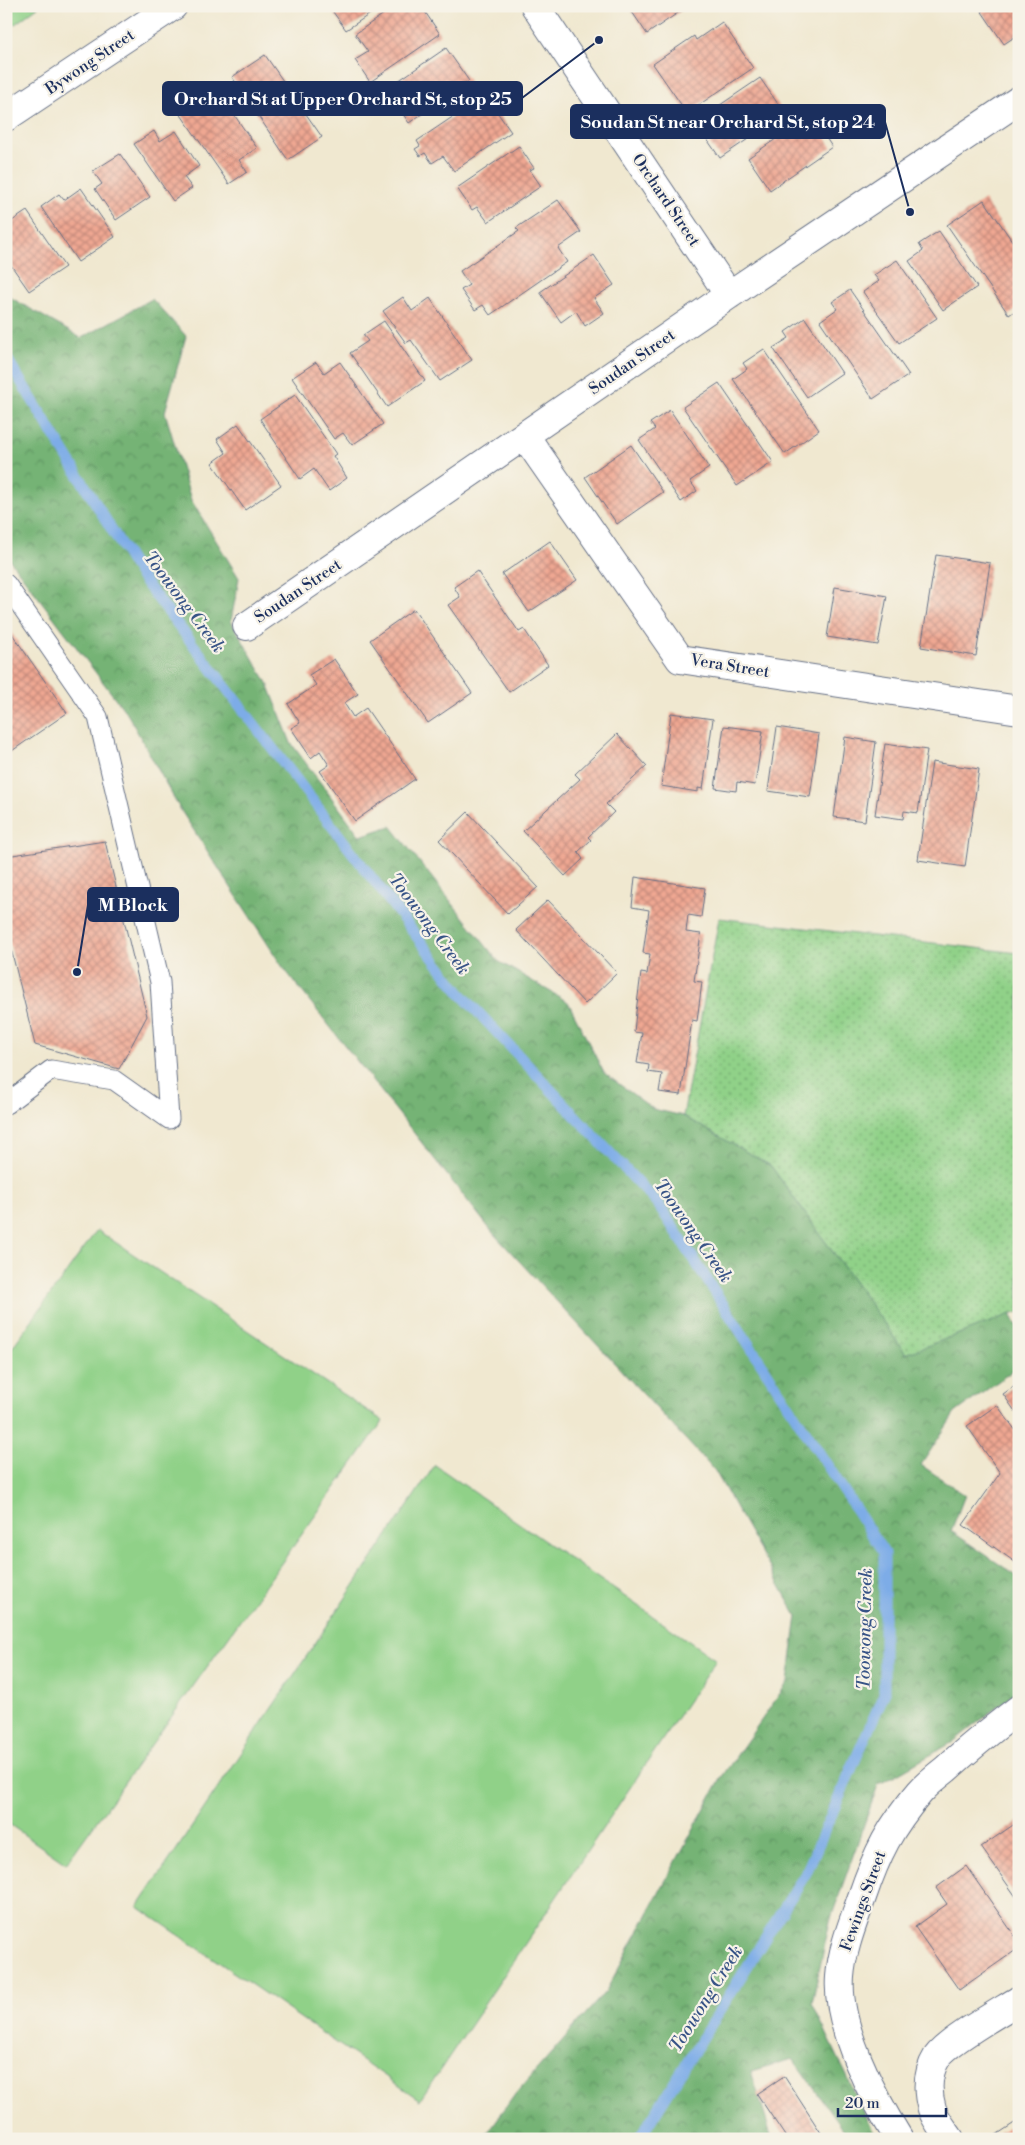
<svg xmlns="http://www.w3.org/2000/svg" width="1025" height="2145" font-family="'Libre Bodoni',serif">
  <defs>
    <pattern id="grass-dots" width="8" height="8" patternUnits="userSpaceOnUse" patternTransform="scale(1.25)"><rect width="8" height="8" fill="#90d188"/><path d="M2 2h.1M6 6h.1" fill="none" stroke="#75aa72" stroke-width="1.8" stroke-linecap="round"/></pattern>
    <pattern id="forest-crowns" width="20" height="18" patternUnits="userSpaceOnUse" patternTransform="scale(1.25)"><rect width="20" height="18" fill="#74b374"/><path d="M2 6a3 3 0 1 1 6 0M12 15a3 3 0 1 1 6 0" fill="none" stroke="#5e9262"/></pattern>
    <pattern id="building-cross-hatch" width="8" height="8" patternUnits="userSpaceOnUse" patternTransform="scale(1.25)"><rect width="8" height="8" fill="#efa792"/><path d="M0 0l8 8M0 8l8-8" fill="none" stroke="#c1887a"/></pattern>
  </defs>
  <rect width="100%" height="100%" fill="#f7f3e8"/>
  <filter id="ink" filterUnits="userSpaceOnUse"><feTurbulence type="fractalNoise" baseFrequency=".02" numOctaves="2"/><feDisplacementMap in="SourceGraphic" scale="10" xChannelSelector="R" yChannelSelector="G"/><feConvolveMatrix kernelMatrix="1 2 1 2 8 2 1 2 1" color-interpolation-filters="sRGB"/></filter>
  <filter id="wash" filterUnits="userSpaceOnUse"><feTurbulence type="fractalNoise" baseFrequency=".0096" numOctaves="4" result="noise"/><feDisplacementMap in="SourceGraphic" scale="20" xChannelSelector="R" yChannelSelector="G"/><feGaussianBlur stdDeviation="1.12" result="paint"/><feColorMatrix in="noise" values="0 0 0 0 0 0 0 0 0 0 0 0 0 0 0 0 0 1.4 0 .05"/><feComposite in="paint" operator="in"/></filter>
  <g filter="url(#wash)">
    <rect width="100%" height="100%" fill="#f0e8d0"/>
    <!-- grass -->
    <path fill="url(#grass-dots)" stroke="#568073" d="M719,918L1019,953V1312L906,1354L771,1166L683,1116Z"/>
    <!-- forest -->
    <path fill="url(#forest-crowns)" stroke="#487169" d="M6,292L8,296L81,338L152,299L186,336L165,412L191,500L239,578L231,621L269,686L291,743L360,836L391,826L498,961L568,1002L604,1073L653,1109L683,1116L771,1166L906,1354L1011,1314L1019,1329V1366L955,1413L921,1465L965,1495L951,1531L1018,1577L1019,1690L953,1742L878,1785L830,1921L812,2003L877,2139H850L793,2059L751,2071L772,2139H483L516,2093L606,1991L721,1778L788,1682L797,1616L715,1471L493,1233L282,966L180,809L128,715L6,555Z"/>
    <!-- pitch -->
    <path fill="#90d188" stroke="#568073" d="M6,6H39L6,31Z
      M97,1230L383,1421L66,1864L6,1822V1356Z
      M435,1465L716,1660L420,2100L138,1907Z"/>
    <g fill="none" stroke-linecap="round" stroke-linejoin="round">
      <!-- stream -->
      <path stroke="#7dace7" stroke-width="11" d="M6,357L139,574L460,993L658,1204L884,1553V1694L806,1873L639,2139"/>
    </g>
    <g id="blocks">
      <!-- building -->
      <path fill="url(#building-cross-hatch)" d="M341,6H382L346,30L333,12Z
        M395,6H421L440,34L370,82L355,60L368,52L355,34Z
        M628,6H688L647,34Z
        M978,6H1019V34L1004,44Z
        M722,22L753,68L687,113L653,64L694,36L696,40Z
        M446,48L469,81L409,123L395,102L407,94L398,81Z
        M265,55L322,137L288,160L232,77Z
        M760,78L785,114L720,158L695,122Z
        M215,87L257,148L239,160L247,172L229,184L179,112Z
        M485,95L511,132L454,171L443,156L432,163L425,153L420,156L415,149L420,146L417,141Z
        M811,115L832,147L770,190L748,158Z
        M154,131L160,141L176,131L199,166L184,177L192,188L173,201L134,144Z
        M519,146L534,168L530,170L541,186L488,222L477,207L472,210L457,188Z
        M120,154L150,197L116,220L95,189L102,184L93,171Z
        M81,188L115,237L78,262L41,207L59,194L64,200Z
        M558,200L581,232L558,248L567,262L490,315L483,305L475,310L461,290L469,285L460,271L519,231L516,228Z
        M984,200L1019,251V267L1017,269L1019,271V308L1009,315L947,225Z
        M27,211L65,267L29,291L6,258V225Z
        M939,231L977,287L943,310L909,261L923,251L919,244Z
        M594,255L614,285L594,298L604,313L585,326L576,311L561,322L540,292Z
        M897,260L937,318L899,343L863,292L879,281L874,275Z
        M850,290L909,375L873,399L820,321L837,309L832,302Z
        M403,297L412,311L430,298L472,360L440,381L411,340L406,343L383,311Z
        M805,318L842,373L807,397L773,348L789,338L785,332Z
        M384,321L425,381L387,407L350,353L368,341L363,335Z
        M764,349L819,430L785,454L733,379L747,369L743,363Z
        M316,362L324,373L340,362L383,424L352,445L343,433L334,439L292,378Z
        M719,383L773,462L737,486L683,407Z
        M295,395L336,454L333,456L347,478L329,491L314,469L300,479L260,419Z
        M670,410L709,468L690,481L697,491L681,502L639,440L655,429L650,423Z
        M238,424L281,485L245,510L212,463L226,453L217,439Z
        M631,445L663,492L617,524L585,477Z
        M550,541L577,580L529,612L502,574Z
        M936,555L990,563L976,656L921,647Z
        M477,571L519,632L524,629L548,665L509,692L448,605L460,597L454,587Z
        M835,587L887,596L878,645L827,637Z
        M414,609L472,693L428,723L370,640Z
        M6,625L67,713L6,755Z
        M334,659L358,694L344,703L353,717L366,708L415,779L355,821L320,771L329,765L320,751L311,758L291,728L300,723L288,704L316,685L309,675Z
        M671,713L713,719L703,789L698,788V792L661,786Z
        M724,726L763,731L755,785L737,782L736,791L715,788Z
        M777,727L819,734L810,797L768,791Z
        M617,734L647,766L606,804L614,812L588,837L591,840L578,852L583,859L565,876L523,831L580,779L575,774Z
        M845,737L876,742L865,821L834,817Z
        M885,744L927,750L918,813L904,811L903,819L875,815Z
        M932,762L979,769L965,867L918,860Z
        M468,812L538,887L508,914L439,840Z
        M105,841L147,1016L119,1069L35,1045L6,929V856Z
        M635,877L705,888L701,917L688,915L686,932L701,934L694,981L702,982L697,1021L692,1020L681,1095L659,1092L662,1074L648,1072L649,1065L637,1063L642,1033L634,1032L636,1012L641,973L647,974L650,954L643,953L649,910L632,907Z
        M548,900L617,973L585,1004L516,930Z
        M1019,1383V1417L1003,1394Z
        M997,1405L1019,1435V1565L963,1525L1000,1473L967,1426Z
        M1019,1821V1901L981,1847Z
        M966,1866L1019,1942V1948L959,1990L915,1927L947,1904L936,1888Z
        M784,2076L825,2139H787L757,2094Z
        M1019,2120V2139H990Z"/>
    </g>
  </g>
  <g filter="url(#ink)">
    <use href="#blocks" fill-opacity="0" stroke="#667086" stroke-width="1"/>
    <g fill="none" stroke-linecap="round" stroke-linejoin="round">
      <!-- lane casing -->
      <g stroke="#667086" stroke-width="21">
        <path id="lane" d="M6,584L98,717L160,982L169,1119
          M6,1104L51,1070L114,1080L169,1119"/>
      </g>
      <!-- street casing -->
      <g stroke="#667086" stroke-width="30">
        <path id="street" d="M535,6L729,295
          M6,117L173,6
          M525,436L680,659L1019,710
          M247,626L729,295L1019,100
          M899,2139C873,2097 836,2027 840,1977C842,1949 853,1923 862,1897C877,1853 890,1827 920,1792C928,1783 937,1776 946,1769C969,1748 994,1728 1019,1709
          M950,2139C944,2130 935,2119 932,2109C927,2092 927,2073 937,2057C948,2041 1000,2012 1019,2000"/>
      </g>
      <!-- lane -->
      <use href="#lane" stroke="#fff" stroke-width="19"/>
      <!-- street -->
      <use href="#street" stroke="#fff" stroke-width="28"/>
    </g>
  </g>
  <g text-anchor="middle" dominant-baseline="central" stroke-width="4.5" stroke-linejoin="round" paint-order="stroke">
    <!-- street labels -->
    <g font-size="16" fill="#1b2f5e" stroke="#f7f3e8">
      <text transform="translate(90 62) rotate(-34)">Bywong Street</text>
      <text transform="translate(666 200) rotate(56)">Orchard Street</text>
      <text transform="translate(632 362) rotate(-35)">Soudan Street</text>
      <text transform="translate(298 591) rotate(-34)">Soudan Street</text>
      <text transform="translate(730 666) rotate(9)">Vera Street</text>
      <text transform="translate(863 1901) rotate(-70)">Fewings Street</text>
    </g>
    <!-- water labels -->
    <g font-size="18" font-style="italic" fill="#385487" stroke="#f7f3e8">
      <text transform="translate(184 602) rotate(53)">Toowong Creek</text>
      <text transform="translate(429 924) rotate(53)">Toowong Creek</text>
      <text transform="translate(693 1231) rotate(55)">Toowong Creek</text>
      <text transform="translate(865 1629) rotate(-89)">Toowong Creek</text>
      <text transform="translate(706 1999) rotate(-58)">Toowong Creek</text>
    </g>
  </g>
  <!-- callouts -->
  <path fill="none" stroke="#1b2f5e" stroke-width="2" d="M599 40L522 98M910 212L885 122M77 972L88 905"/>
  <g fill="#1b2f5e" stroke="#f7f3e8" stroke-width="2">
    <circle cx="599" cy="40" r="5"/>
    <circle cx="910" cy="212" r="5"/>
    <circle cx="77" cy="972" r="5"/>
  </g>
  <g fill="#1b2f5e" stroke="#1b2f5e" stroke-width="2">
    <rect x="163" y="82" width="359" height="33" rx="5"/>
    <rect x="571" y="105" width="314" height="33" rx="5"/>
    <rect x="88" y="888" width="90" height="33" rx="5"/>
  </g>
  <g font-size="18" text-anchor="middle" font-weight="bold" fill="#fff">
    <text x="343" y="105">Orchard St at Upper Orchard St, stop 25</text>
    <text x="728" y="128">Soudan St near Orchard St, stop 24</text>
    <text x="133" y="911">M Block</text>
  </g>
  <!-- margin -->
  <rect width="1025" height="2145" fill="none" stroke="#f7f3e8" stroke-width="25"/>
  <!-- scale -->
  <path d="M838 2108v8h108v-8" fill="none" stroke="#1b2f5e" stroke-width="2.5"/>
  <text x="845" y="2108" font-size="15" fill="#1b2f5e" stroke="#f7f3e8" stroke-width="4" paint-order="stroke">20 m</text>
</svg>
